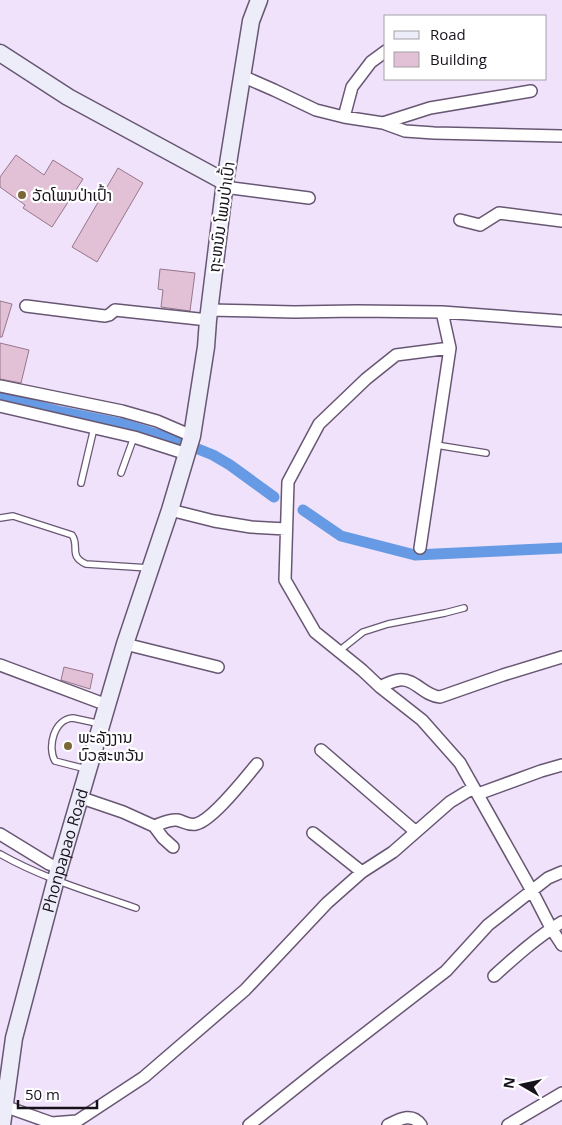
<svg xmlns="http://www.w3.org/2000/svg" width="562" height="1125" font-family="'Open Sans','Noto Sans Lao',sans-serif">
  <rect width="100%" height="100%" fill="#f1e2fc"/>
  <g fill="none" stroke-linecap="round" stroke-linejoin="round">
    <!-- canal -->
    <path stroke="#669ae5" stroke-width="11" d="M0,397L62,412L123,424L178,441L213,455L230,465L274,497
      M303,510L341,536L415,555L562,548"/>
  </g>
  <!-- building -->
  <path fill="#e2c0d6" stroke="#96778b" d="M16,155L44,175L53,160L83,179L52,227L23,208L25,205L0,187V177Z
    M118,168L143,183L97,262L72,247Z
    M160,269L195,273L190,311L161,307L163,290L158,289Z
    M0,301L12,304L2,337H0Z
    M0,343L29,350L21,383L0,379Z
    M64,667L93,674L90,689L61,680Z"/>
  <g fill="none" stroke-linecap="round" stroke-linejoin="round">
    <!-- lane casing -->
    <g stroke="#685773" stroke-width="8">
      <path id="lane" d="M436,445L486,453
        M121,473L134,437
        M81,483L94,428
        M0,518L13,516L72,535C80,546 68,556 86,564L149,568
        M339,651L363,632L388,624L445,613L464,608
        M86,769L55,761C47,747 54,719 73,718L101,724
        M0,854C42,878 90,892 136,908"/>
    </g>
    <!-- street casing -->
    <g stroke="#685773" stroke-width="14">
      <path id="street" d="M242,76L274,90L316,110L344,117L383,123L405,131L434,133L562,136
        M344,117L352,87L371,62L386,51
        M383,123L430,108L531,91
        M224,187L309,198
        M460,220L480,225L499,213L562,221
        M26,306L105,316L109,315L115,310L208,320
        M209,310L294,312L357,311L442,312L562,321
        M442,312L450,348L396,355L366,379L319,424L288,482L285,580L315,632L362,670L380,687L422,720L460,763L532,891L551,928L562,945
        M0,386L122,411L157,421L192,436
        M0,406L134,437L187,454
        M170,510L214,521L251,527L286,529
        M420,548L450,348
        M125,644L218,667
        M0,665L107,705
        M380,687C386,684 393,681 399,680C415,678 424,696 440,697L503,675L562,657
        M321,750L416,832
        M478,794L541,771L562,765
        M79,797L123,812L154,826L163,838L173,847
        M154,826C161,824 169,819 177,820C183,821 189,826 196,824C213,820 245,778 257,764
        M313,833L362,872
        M0,834L49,864L59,868
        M494,976C515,957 537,937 562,922
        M4,1106L52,1123L77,1121L144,1077L245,990L327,903L362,872L393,852L450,802L473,788
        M249,1125L323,1066L446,971L488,925L548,878L562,872
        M388,1125C400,1119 412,1112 421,1125
        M508,1125L562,1093"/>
    </g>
    <!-- secondary casing -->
    <g stroke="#685773" stroke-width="19">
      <g id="secondary">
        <path d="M0,53L68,97L225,182"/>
        <path id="s1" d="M2,1125L14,1038L56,879L125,644L170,510L192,436L206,347L208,320L225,182L251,21L259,0"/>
      </g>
    </g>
    <!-- lane -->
    <use href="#lane" stroke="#fff" stroke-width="5.5"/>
    <!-- street -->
    <use href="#street" stroke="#fff" stroke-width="11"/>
    <!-- secondary -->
    <use href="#secondary" stroke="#ededfa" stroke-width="16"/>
  </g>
  <!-- markers -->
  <g fill="#7b6635" stroke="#fff" stroke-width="2">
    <circle cx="22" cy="195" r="5"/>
    <circle cx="68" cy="746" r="5"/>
  </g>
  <g text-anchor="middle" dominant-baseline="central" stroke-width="4.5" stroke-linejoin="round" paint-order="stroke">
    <!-- poi labels -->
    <g font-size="16" fill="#18121d" stroke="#fff" text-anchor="start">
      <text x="32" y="195">ວັດໂພນປ່າເປົ້າ</text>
      <text x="78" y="737">ພະລັງງານ<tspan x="78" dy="18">ບົວສະຫວັນ</tspan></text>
    </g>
    <!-- street labels -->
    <g font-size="16" fill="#18121d" stroke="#fff">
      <text transform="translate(221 217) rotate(-82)">ຖະຫນົນ ໂພນປ່າເປົ້າ</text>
      <text stroke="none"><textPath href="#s1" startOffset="282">Phonpapao Road</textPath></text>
    </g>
  </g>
  <!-- legend -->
  <rect x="384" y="15" width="162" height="65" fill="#ffffff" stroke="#a3a0a5"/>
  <rect x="394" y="31" width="25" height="8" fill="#ededfa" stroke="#a3a0a5"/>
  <text x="430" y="40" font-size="15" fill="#18121d">Road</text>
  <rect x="394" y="52" width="25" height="15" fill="#e2c0d6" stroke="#a3a0a5"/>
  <text x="430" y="65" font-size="15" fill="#18121d">Building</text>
  <!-- north arrow -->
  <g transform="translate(522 1085) rotate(279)" stroke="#ffffff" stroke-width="4" paint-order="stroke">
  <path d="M0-4L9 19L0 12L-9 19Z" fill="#18121d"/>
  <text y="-8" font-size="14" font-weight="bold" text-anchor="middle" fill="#18121d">N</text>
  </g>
  <!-- scale -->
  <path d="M18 1100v8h79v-8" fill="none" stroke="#18121d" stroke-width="2.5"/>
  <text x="25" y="1100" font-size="15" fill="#18121d" stroke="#ffffff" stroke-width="4" paint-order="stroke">50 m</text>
</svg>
